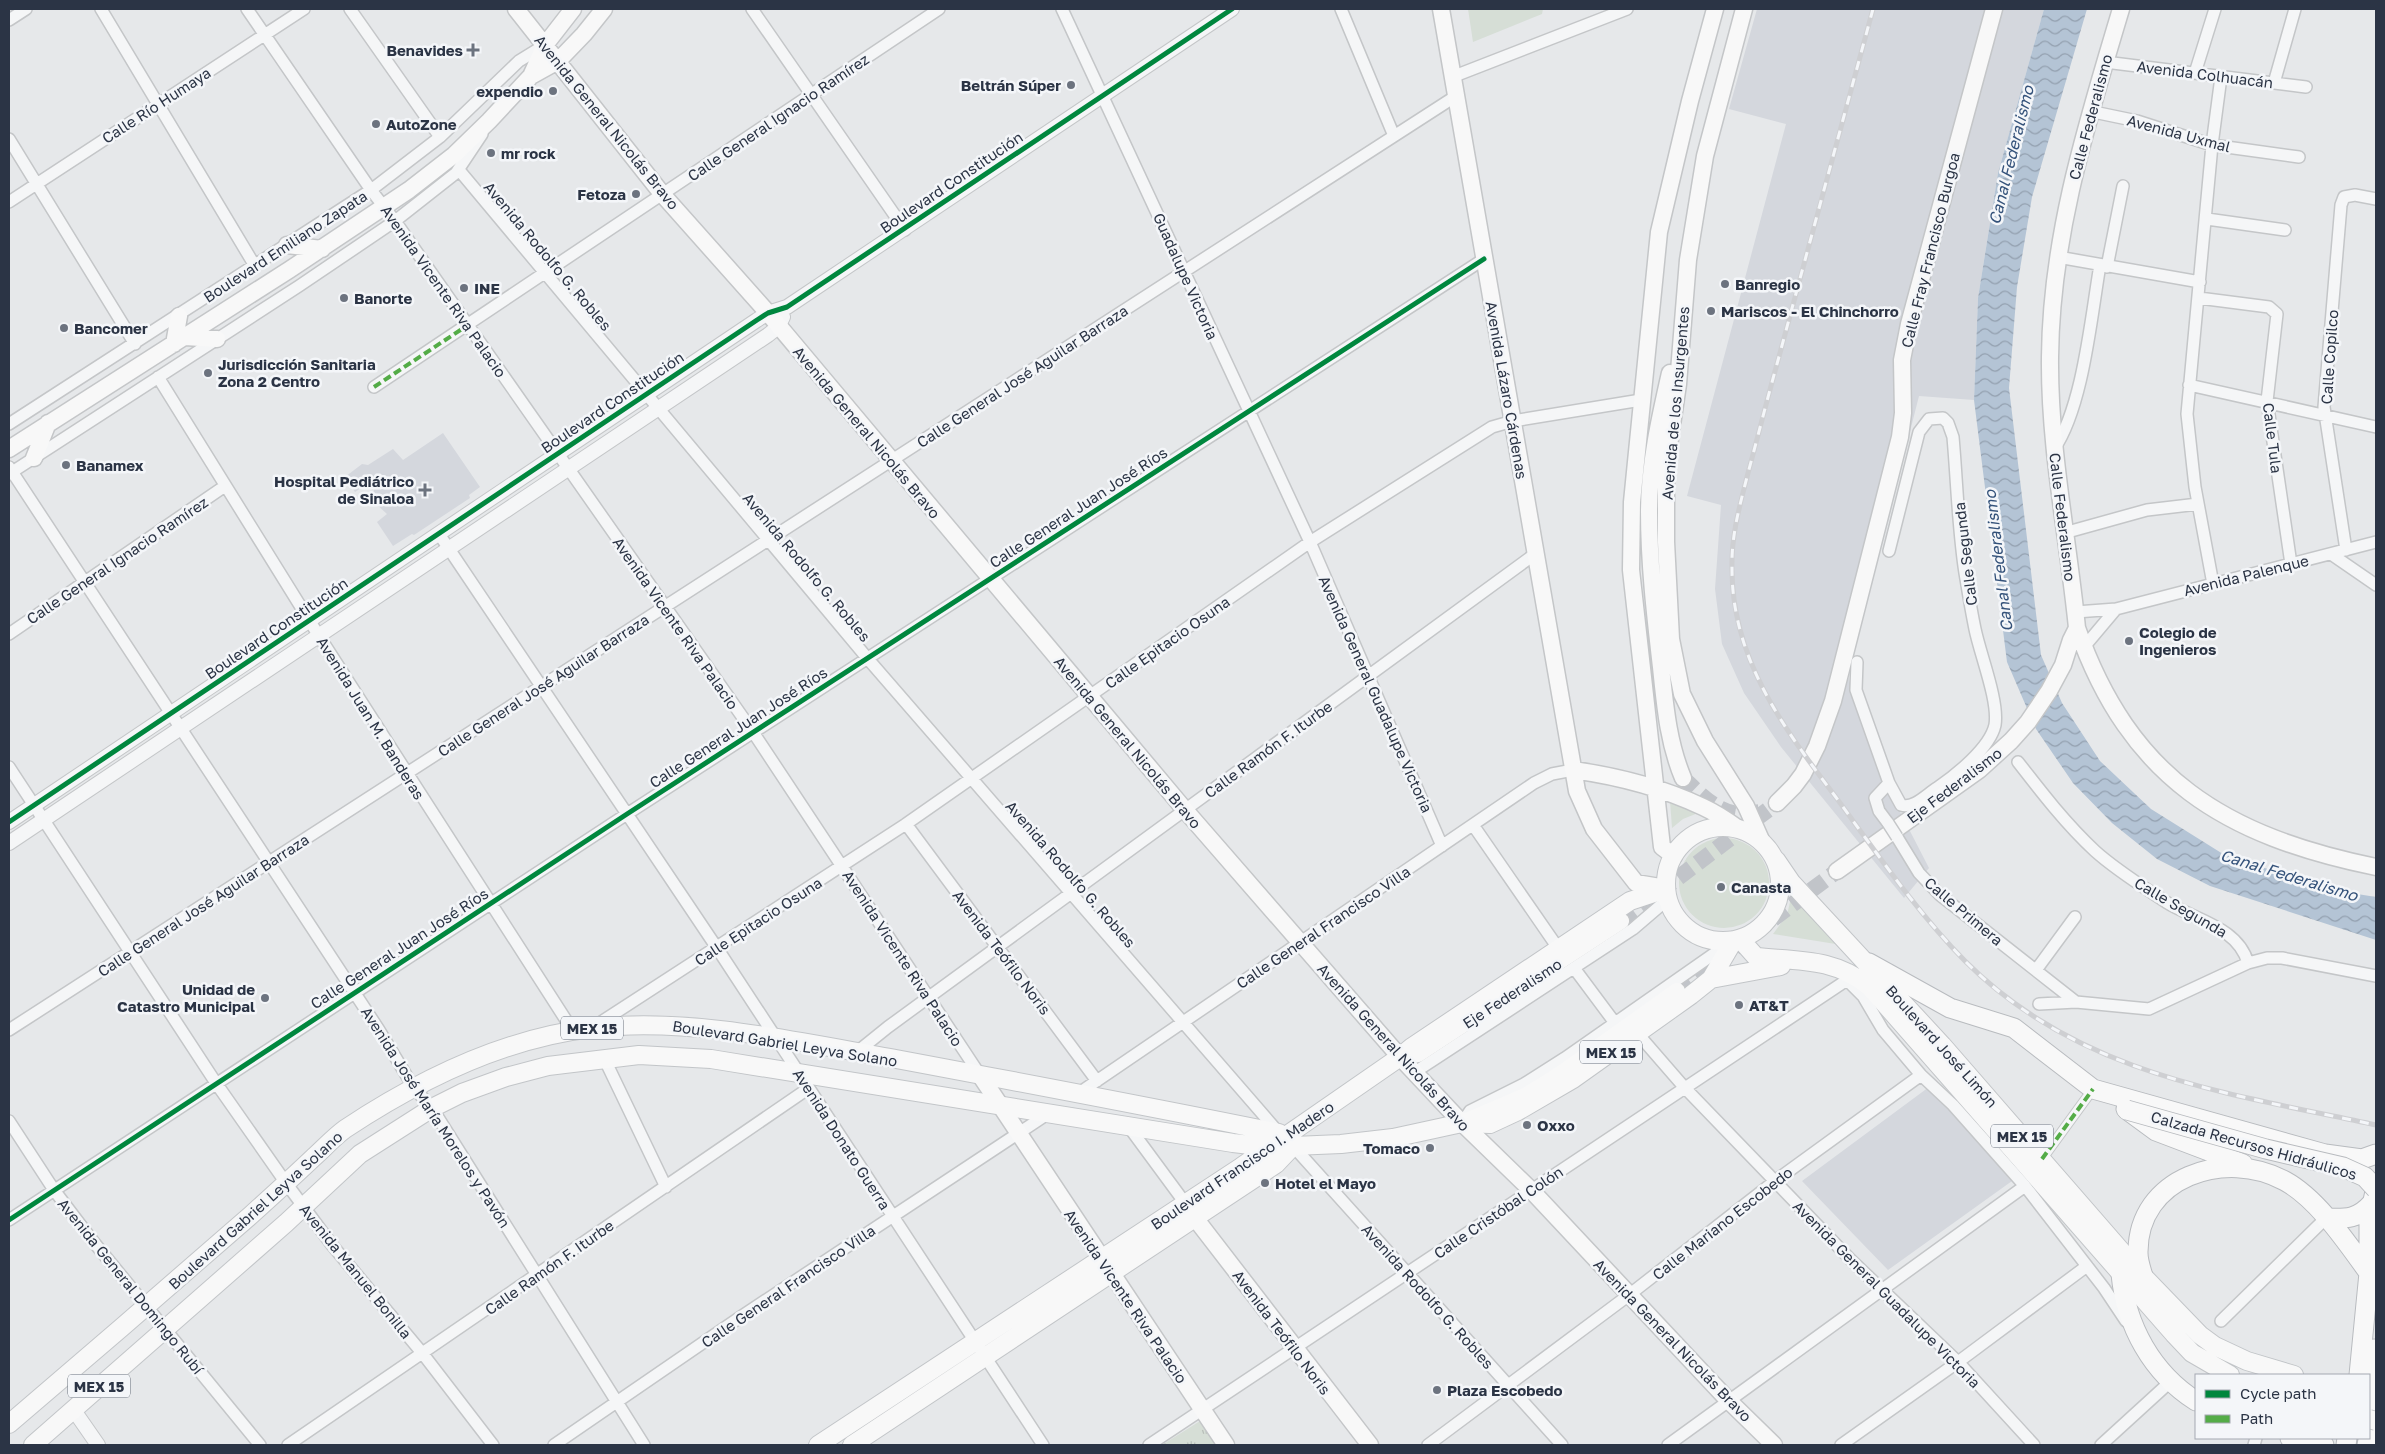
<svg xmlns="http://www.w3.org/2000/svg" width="2385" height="1454" font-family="'Golos Text',sans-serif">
  <defs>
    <pattern id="park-tufts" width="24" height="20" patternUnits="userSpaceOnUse" patternTransform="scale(1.25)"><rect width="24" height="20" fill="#d6ded6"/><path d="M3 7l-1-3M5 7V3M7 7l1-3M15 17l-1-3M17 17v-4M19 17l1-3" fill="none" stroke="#b8bfb9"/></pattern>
    <pattern id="water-waves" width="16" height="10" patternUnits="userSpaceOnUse" patternTransform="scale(1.25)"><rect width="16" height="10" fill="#b4c4d5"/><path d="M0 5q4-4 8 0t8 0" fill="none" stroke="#93a0af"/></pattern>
  </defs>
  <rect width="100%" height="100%" fill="#e6e8ea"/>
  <!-- built -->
  <path fill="#d4d7dd" d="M1757,9H2044L1998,173L1978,298L1974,400L1919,396L1848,677L1878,769L1929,868L1904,898L1781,747L1744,693L1722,644L1715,589L1721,505L1687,496L1786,124L1729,109Z
    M443,433L480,487L469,495L470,498L414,535L412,534L393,546L377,522L387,514L376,504L372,493L381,480L378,477L355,492L345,477L362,464L368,465L393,449L403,460Z
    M1929,1087L2012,1181L1888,1270L1802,1181Z"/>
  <!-- green -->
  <path fill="#d6ded6" d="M1468,9H1543L1542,14L1473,42Z
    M1670,801L1703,811L1683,819L1672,828Z
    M1679 883a45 45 0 1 1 90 0a45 45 0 1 1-90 0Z
    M1793,889L1848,946L1773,934L1787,915Z"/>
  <!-- park -->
  <path fill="url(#park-tufts)" d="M1200,1421L1217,1445H1162Z"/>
  <!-- water -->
  <path fill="url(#water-waves)" d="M2044,9H2087L2032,197L2017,287L2009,388L2041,655L2062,703L2100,761L2151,809L2223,854L2289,876L2351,893L2376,897V940L2210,886L2157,859L2112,823L2073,783L2036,729L2007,662L1974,400L1978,298L1998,173Z"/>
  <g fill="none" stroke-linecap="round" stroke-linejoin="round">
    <!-- secondary-tunnel -->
    <path stroke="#c1c4c9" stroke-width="16" stroke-dasharray="16 8" stroke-linecap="butt" d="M1683,778C1698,792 1715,811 1737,814C1744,815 1753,813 1761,812
      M1621,921L1777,803
      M1677,991L1837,871"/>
    <!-- pedestrian casing -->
    <g stroke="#c4c6c8" stroke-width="11">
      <path id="pedestrian" d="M2042,1159L2093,1089"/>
    </g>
    <!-- minor casing -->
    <g stroke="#c4c6c8" stroke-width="14">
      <path id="minor" d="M101,9L255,266
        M247,9L371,190L395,221L753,732L980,1075
        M350,9L440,137
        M752,9L905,230
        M1062,9L1310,542L1442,846
        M1341,9L1394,136
        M9,20L26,9
        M2105,62L2306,87
        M2195,73L2215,9
        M1452,77L1627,9
        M2274,83L2295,9
        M2089,111L2137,121L2212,145L2299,157
        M9,139L135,344
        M459,170L868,659L1279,1133
        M9,202L304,9
        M2207,219L2285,230
        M2058,257L2200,282
        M2107,267L2123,186
        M2199,298L2269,307L2277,314L2267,401L2291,564
        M158,377L319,636L573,1031
        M2189,385L2376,427
        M374,387L939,9
        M9,424L371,190L440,137L519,61L545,45
        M2054,449C2083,407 2091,317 2100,265
        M9,467L379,1030L414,1088L432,1108L644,1445
        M9,474L299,286L395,221L456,173L482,134
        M2064,533L2147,510L2198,504
        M439,534L717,948L1043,1445
        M2346,550L2324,407L2341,205L2344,197L2355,195L2376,199
        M1889,551L1919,432L1929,419L1943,418L1948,423L1953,437C1957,482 1958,528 1965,573C1968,591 1971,610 1975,629C1980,654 1999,701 1995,725C1990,748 1956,775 1937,788C1927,794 1914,809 1901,805L1889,783
        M2331,554L2376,585
        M2213,584L2195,487L2187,414L2212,145L2221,77
        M2076,612L2116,609L2376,542
        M9,634L225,486
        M2084,647L2116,609
        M1857,662L1856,690L1889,783L1875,798L1879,811L1888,823
        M2018,762C2042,793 2066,824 2095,851C2116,870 2142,886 2166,902C2195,920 2238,927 2248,963
        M9,767L216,1083L286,1183L332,1245L423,1354L493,1445
        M906,824L1097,1081
        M1473,825L1558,948
        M1897,837L1919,873L1940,895L2076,1002
        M1574,968L1615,1023
        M2036,970L2075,917
        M2039,1004L2076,1002L2149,1009L2248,963L2267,958H2282L2376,976
        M595,1026L906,824L1310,542L1492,427L1513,421L1641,400
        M9,1030L1456,96
        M1638,1034L1684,1087L1851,1260L1958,1362L2034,1445
        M857,1052L888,1027L1535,554
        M604,1058L666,1187
        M1415,1072L1633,929L1668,899
        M1079,1093L1534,783L1552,774L1573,770
        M1464,1120L1470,1111L1524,1084L1565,1058L1728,944
        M9,1121L54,1190L92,1240L260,1445
        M1129,1127L1185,1203
        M1293,1146L1562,1445
        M9,1220L627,814L1484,259
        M2221,1321L2326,1218
        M288,1445L809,1088
        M554,1445L739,1318L1049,1113
        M1149,1445L1847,980L1863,996L1883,1030L1921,1075L1953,1105L2025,1186L2104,1288L2126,1321
        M1428,1445L1629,1295L1775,1181L1921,1075
        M1668,1445L2025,1186
        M1841,1445L1958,1362L2087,1266
        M2101,1445L2170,1382
        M2254,1445L2256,1438"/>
    </g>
    <!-- tertiary casing -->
    <g stroke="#c4c6c8" stroke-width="16">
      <path id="tertiary" d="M9,822L757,320L768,313L787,307L1232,9
        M9,843L768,335L778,327L783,317
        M73,1409L98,1445"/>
    </g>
    <!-- secondary casing -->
    <g stroke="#c4c6c8" stroke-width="19">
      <path id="secondary" d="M516,9L663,195L768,313L1185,810L1400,1057L1462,1123L1531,1190L1728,1400L1774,1445
        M1441,9L1577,791L1594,829L1636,883L1666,888
        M1744,9L1705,156L1688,260L1678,384L1666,466V542L1671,639L1682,694L1705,741L1746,806L1762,842
        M2121,9C2087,123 2051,236 2050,357C2049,448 2068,537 2077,628C2130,779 2225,836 2376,867
        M531,76L545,45L573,9
        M287,245L322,249
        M185,337L217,339
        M174,344L179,316
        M1670,373C1660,417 1649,465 1649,511C1649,563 1655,615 1661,667C1665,705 1668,742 1683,778
        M9,449L289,270L409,190L454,155L489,121L531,76L558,61L584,34L604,9
        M34,458L48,423
        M1573,770C1616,776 1663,788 1703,807C1716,813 1728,821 1739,829
        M1777,803L1794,786L1803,774L1817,746L1833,701L1900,437L1903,413L1902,360L1909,324L1994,9
        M1674,856L1662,847L1631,570L1632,502L1659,232L1690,101L1715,9
        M1837,871L1979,770L2011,741L2028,722L2049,691L2063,665L2071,640L2077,628
        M1400,1057L1418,1054L1621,921
        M980,1075L1226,1445
        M1462,1123L1527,1095L1562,1073L1677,991
        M1195,1218L1370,1445"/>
    </g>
    <!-- primary casing -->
    <g stroke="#c2c5c8" stroke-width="20">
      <path id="primary" d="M1666 884a57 57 0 1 1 114 0a57 57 0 1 1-114 0Z
        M1776,860L1791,882L1942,1045L2143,1276L2200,1335L2215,1346L2247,1361L2294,1375
        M1740,939L1756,957C1799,961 1835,958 1870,987L2174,1334L2192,1353L2230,1375
        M1711,979L1781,966
        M9,1424C90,1355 171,1285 251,1215C272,1196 293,1177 314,1157C324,1148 334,1137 345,1129C419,1080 503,1038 593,1028C691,1017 799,1042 896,1059C1024,1083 1152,1107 1279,1133L1293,1146
        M33,1445L286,1223L360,1154L432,1108L462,1093L506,1077L548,1066L639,1055L711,1059L1233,1143L1268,1147L1341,1144L1393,1138L1462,1123L1490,1124L1518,1111L1573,1079L1691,995L1711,979L1734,940
        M818,1445L1241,1167L1400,1057L1412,1047L1630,901L1666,889
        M852,1445L1276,1164L1293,1146"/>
    </g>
    <!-- trunk casing -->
    <g stroke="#b8bbbf" stroke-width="21">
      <path id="trunk" d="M1869,963L1950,1008L2014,1028L2093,1089L2325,1154L2362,1159L2376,1154
        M2126,1109L2156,1131L2243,1164
        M2326,1218C2347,1219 2358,1219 2372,1203
        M2121,1274C2126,1326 2152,1373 2196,1401
        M2143,1276C2141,1269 2138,1261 2138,1253C2137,1177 2226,1148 2285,1181C2318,1199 2347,1243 2369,1273
        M2374,1349L2373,1371L2376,1389
        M2359,1375L2369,1273V1219L2376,1187
        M2290,1438L2324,1445
        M2346,1445L2347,1438
        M2367,1445L2376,1400"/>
    </g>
    <!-- pedestrian -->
    <use href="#pedestrian" stroke="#f5f6f7" stroke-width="9"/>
    <!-- minor -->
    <use href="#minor" stroke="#f5f6f7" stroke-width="11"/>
    <!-- tertiary -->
    <use href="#tertiary" stroke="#f5f6f7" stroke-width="14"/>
    <!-- secondary -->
    <use href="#secondary" stroke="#f8f8f8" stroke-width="16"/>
    <!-- primary -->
    <use href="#primary" stroke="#f8f8f8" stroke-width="18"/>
    <!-- trunk -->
    <use href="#trunk" stroke="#f8f8f8" stroke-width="19"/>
    <!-- rail casing -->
    <g stroke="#cecfd2" stroke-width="5">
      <path id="rail" d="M1873,9C1841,127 1809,245 1777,364C1767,400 1758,436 1748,473C1740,505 1731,535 1732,569C1732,659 1783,727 1835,796C1876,852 1916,911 1965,961C2079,1075 2227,1093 2376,1125"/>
    </g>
    <!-- rail -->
    <use href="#rail" stroke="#f4f6f9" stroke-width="3" stroke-dasharray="9" stroke-linecap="butt"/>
    <!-- minor-bridge casing -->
    <g stroke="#c4c6c8" stroke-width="14" stroke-linecap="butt">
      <path id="minor-bridge" d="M1888,823L1897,837"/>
    </g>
    <!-- primary-bridge casing -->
    <g stroke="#c2c5c8" stroke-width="20" stroke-linecap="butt">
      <path id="primary-bridge" d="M2369,1419L2376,1421"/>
    </g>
    <!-- trunk-bridge casing -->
    <g stroke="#b8bbbf" stroke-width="21" stroke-linecap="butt">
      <path id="trunk-bridge" d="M2127,1110L2266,1149L2343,1167L2365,1177L2376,1189"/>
    </g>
    <!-- minor-bridge -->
    <use href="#minor-bridge" stroke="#f5f6f7" stroke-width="11"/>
    <!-- primary-bridge -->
    <use href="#primary-bridge" stroke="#f8f8f8" stroke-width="18"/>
    <!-- trunk-bridge -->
    <use href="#trunk-bridge" stroke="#f8f8f8" stroke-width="19"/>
    <!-- quiet -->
    <path stroke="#54ac47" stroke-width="4" stroke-dasharray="8 4" stroke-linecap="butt" d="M374,387L468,325
      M2042,1159L2093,1089"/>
    <!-- cycleway casing -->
    <g stroke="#f4f6f9" stroke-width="8">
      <path id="cycleway" d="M9,822L757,320L768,313L787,307L1232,9
        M9,1220L627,814L1484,259"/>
    </g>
    <!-- cycleway -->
    <use href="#cycleway" stroke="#00873e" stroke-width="5"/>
  </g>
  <!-- markers -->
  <g fill="#6c737f" stroke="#f4f6f9" stroke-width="2">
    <path d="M470.5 42.5h5v5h5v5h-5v5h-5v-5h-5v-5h5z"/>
    <circle cx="1071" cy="85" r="5"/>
    <circle cx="553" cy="91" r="5"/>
    <circle cx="376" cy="124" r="5"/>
    <circle cx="491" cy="153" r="5"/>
    <circle cx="636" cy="194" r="5"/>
    <circle cx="1725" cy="284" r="5"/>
    <circle cx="464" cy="288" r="5"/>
    <circle cx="344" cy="298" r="5"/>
    <circle cx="1711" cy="311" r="5"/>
    <circle cx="64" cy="328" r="5"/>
    <circle cx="208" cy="373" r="5"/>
    <circle cx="66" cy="465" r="5"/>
    <path d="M422.5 482.5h5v5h5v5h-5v5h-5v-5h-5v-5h5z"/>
    <circle cx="2129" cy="641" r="5"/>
    <circle cx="1721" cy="887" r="5"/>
    <circle cx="265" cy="998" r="5"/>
    <circle cx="1739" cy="1005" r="5"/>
    <circle cx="1527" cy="1125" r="5"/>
    <circle cx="1430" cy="1148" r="5"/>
    <circle cx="1265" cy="1183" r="5"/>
    <circle cx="1437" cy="1390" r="5"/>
  </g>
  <g text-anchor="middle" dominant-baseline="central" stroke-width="5" stroke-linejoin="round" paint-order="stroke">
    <!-- shield labels -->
    <g fill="#f4f6f9" stroke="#676e7b" stroke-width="1">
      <rect x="561" y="1016.5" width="62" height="23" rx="4"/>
      <rect x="1580" y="1040.5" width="62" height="23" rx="4"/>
      <rect x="1991" y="1124.5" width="62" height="23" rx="4"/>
      <rect x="68" y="1374.5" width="62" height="23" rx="4"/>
    </g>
    <g font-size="14" font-weight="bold" fill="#2b3445">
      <text x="592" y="1028">MEX 15</text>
      <text x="1611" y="1052">MEX 15</text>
      <text x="2022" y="1136">MEX 15</text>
      <text x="99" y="1386">MEX 15</text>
    </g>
    <!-- poi labels -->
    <g font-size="15" font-weight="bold" fill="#2b3445" stroke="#f4f6f9" text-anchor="start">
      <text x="463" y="50" text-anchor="end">Benavides</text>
      <text x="1061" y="85" text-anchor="end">Beltrán Súper</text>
      <text x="543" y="91" text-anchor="end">expendio</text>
      <text x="386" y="124">AutoZone</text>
      <text x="501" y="153">mr rock</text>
      <text x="626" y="194" text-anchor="end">Fetoza</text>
      <text x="1735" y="284">Banregio</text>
      <text x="474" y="288">INE</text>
      <text x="354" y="298">Banorte</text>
      <text x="1721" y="311">Mariscos - El Chinchorro</text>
      <text x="74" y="328">Bancomer</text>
      <text x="218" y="364">Jurisdicción Sanitaria<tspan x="218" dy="17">Zona 2 Centro</tspan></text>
      <text x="76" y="465">Banamex</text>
      <text x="414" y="481" text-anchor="end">Hospital Pediátrico<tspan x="414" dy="17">de Sinaloa</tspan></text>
      <text x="2139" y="632">Colegio de<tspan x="2139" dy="17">Ingenieros</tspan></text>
      <text x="1731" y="887">Canasta</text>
      <text x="255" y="989" text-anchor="end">Unidad de<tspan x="255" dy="17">Catastro Municipal</tspan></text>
      <text x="1749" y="1005">AT&amp;T</text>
      <text x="1537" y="1125">Oxxo</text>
      <text x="1420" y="1148" text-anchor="end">Tomaco</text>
      <text x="1275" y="1183">Hotel el Mayo</text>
      <text x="1447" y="1390">Plaza Escobedo</text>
    </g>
    <!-- street labels -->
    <g font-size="15" fill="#2b3445" stroke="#f4f6f9">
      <text transform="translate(2205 74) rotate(7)">Avenida Colhuacán</text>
      <text transform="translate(156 105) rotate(-33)">Calle Río Humaya</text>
      <text transform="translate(778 117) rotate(-34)">Calle General Ignacio Ramírez</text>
      <text transform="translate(2090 117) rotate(-75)">Calle Federalismo</text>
      <text transform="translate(607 122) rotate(51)">Avenida General Nicolás Bravo</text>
      <text transform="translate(2179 133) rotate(15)">Avenida Uxmal</text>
      <text transform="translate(951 182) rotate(-34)">Boulevard Constitución</text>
      <text transform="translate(285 246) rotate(-33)">Boulevard Emiliano Zapata</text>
      <text transform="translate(1930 250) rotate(-76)">Calle Fray Francisco Burgoa</text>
      <text transform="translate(548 256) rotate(50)">Avenida Rodolfo G. Robles</text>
      <text transform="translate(1186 276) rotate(66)">Guadalupe Victoria</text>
      <text transform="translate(444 291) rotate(55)">Avenida Vicente Riva Palacio</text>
      <text transform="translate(2329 357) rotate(-86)">Calle Copilco</text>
      <text transform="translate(1022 376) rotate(-33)">Calle General José Aguilar Barraza</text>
      <text transform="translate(1507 390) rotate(80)">Avenida Lázaro Cárdenas</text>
      <text transform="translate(612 402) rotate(-34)">Boulevard Constitución</text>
      <text transform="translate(1675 403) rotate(-85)">Avenida de los Insurgentes</text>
      <text transform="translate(867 432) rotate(50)">Avenida General Nicolás Bravo</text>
      <text transform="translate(2273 438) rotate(83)">Calle Tula</text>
      <text transform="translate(1078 507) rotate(-33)">Calle General Juan José Ríos</text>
      <text transform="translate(2063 517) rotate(83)">Calle Federalismo</text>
      <text transform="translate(1965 554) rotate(-97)">Calle Segunda</text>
      <text transform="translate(117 560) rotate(-34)">Calle General Ignacio Ramírez</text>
      <text transform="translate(807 567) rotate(50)">Avenida Rodolfo G. Robles</text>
      <text transform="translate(2246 575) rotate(-14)">Avenida Palenque</text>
      <text transform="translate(676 623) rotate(55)">Avenida Vicente Riva Palacio</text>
      <text transform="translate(276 628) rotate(-34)">Boulevard Constitución</text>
      <text transform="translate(1167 642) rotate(-35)">Calle Epitacio Osuna</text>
      <text transform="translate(543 685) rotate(-33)">Calle General José Aguilar Barraza</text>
      <text transform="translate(1376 694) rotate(66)">Avenida General Guadalupe Victoria</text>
      <text transform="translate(371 718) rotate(58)">Avenida Juan M. Banderas</text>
      <text transform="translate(738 727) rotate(-33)">Calle General Juan José Ríos</text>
      <text transform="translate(1128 742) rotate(50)">Avenida General Nicolás Bravo</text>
      <text transform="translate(1268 749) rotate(-36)">Calle Ramón F. Iturbe</text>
      <text transform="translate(1954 785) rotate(-37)">Eje Federalismo</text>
      <text transform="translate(1071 874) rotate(49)">Avenida Rodolfo G. Robles</text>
      <text transform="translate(203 905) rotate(-33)">Calle General José Aguilar Barraza</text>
      <text transform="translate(2181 907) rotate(30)">Calle Segunda</text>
      <text transform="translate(1964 911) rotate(40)">Calle Primera</text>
      <text transform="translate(758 921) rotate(-33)">Calle Epitacio Osuna</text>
      <text transform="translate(1323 927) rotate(-34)">Calle General Francisco Villa</text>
      <text transform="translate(399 948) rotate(-33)">Calle General Juan José Ríos</text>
      <text transform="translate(1002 952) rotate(53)">Avenida Teófilo Noris</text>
      <text transform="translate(903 958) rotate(57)">Avenida Vicente Riva Palacio</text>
      <text transform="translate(1512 993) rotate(-33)">Eje Federalismo</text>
      <text transform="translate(785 1043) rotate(9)">Boulevard Gabriel Leyva Solano</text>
      <text transform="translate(1942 1046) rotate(48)">Boulevard José Limón</text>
      <text transform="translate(1394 1047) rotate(48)">Avenida General Nicolás Bravo</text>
      <text transform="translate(436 1117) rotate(57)">Avenida José María Morelos y Pavón</text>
      <text transform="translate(842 1139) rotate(57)">Avenida Donato Guerra</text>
      <text transform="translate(2254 1145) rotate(16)">Calzada Recursos Hidráulicos</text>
      <text transform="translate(1242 1165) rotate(-34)">Boulevard Francisco I. Madero</text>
      <text transform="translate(255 1210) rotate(-42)">Boulevard Gabriel Leyva Solano</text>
      <text transform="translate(1498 1212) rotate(-34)">Calle Cristóbal Colón</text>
      <text transform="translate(1722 1223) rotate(-38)">Calle Mariano Escobedo</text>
      <text transform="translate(549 1267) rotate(-35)">Calle Ramón F. Iturbe</text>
      <text transform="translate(356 1271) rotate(51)">Avenida Manuel Bonilla</text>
      <text transform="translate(131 1286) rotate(51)">Avenida General Domingo Rubí</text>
      <text transform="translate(788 1286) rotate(-34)">Calle General Francisco Villa</text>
      <text transform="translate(1887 1294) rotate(45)">Avenida General Guadalupe Victoria</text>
      <text transform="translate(1126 1296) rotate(56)">Avenida Vicente Riva Palacio</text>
      <text transform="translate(1428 1296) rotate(48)">Avenida Rodolfo G. Robles</text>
      <text transform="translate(1282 1332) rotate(53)">Avenida Teófilo Noris</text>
      <text transform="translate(1673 1340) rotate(46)">Avenida General Nicolás Bravo</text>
    </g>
    <!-- water labels -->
    <g font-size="16" font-style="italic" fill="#34527a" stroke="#f4f6f9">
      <text transform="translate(2011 155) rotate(-76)">Canal Federalismo</text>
      <text transform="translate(1998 561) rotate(-97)">Canal Federalismo</text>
      <text transform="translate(2289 875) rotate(17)">Canal Federalismo</text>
    </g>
  </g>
  <!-- border -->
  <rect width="2385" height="1454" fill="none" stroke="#2b3445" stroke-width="20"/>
  <!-- legend -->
  <rect x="2195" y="1374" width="175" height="65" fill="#f4f6f9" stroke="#a4a8b1"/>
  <rect x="2205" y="1390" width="25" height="8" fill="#00873e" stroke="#a4a8b1"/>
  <text x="2240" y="1399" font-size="15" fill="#2b3445">Cycle path</text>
  <rect x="2205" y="1415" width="25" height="8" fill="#54ac47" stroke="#a4a8b1"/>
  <text x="2240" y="1424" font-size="15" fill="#2b3445">Path</text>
</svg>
